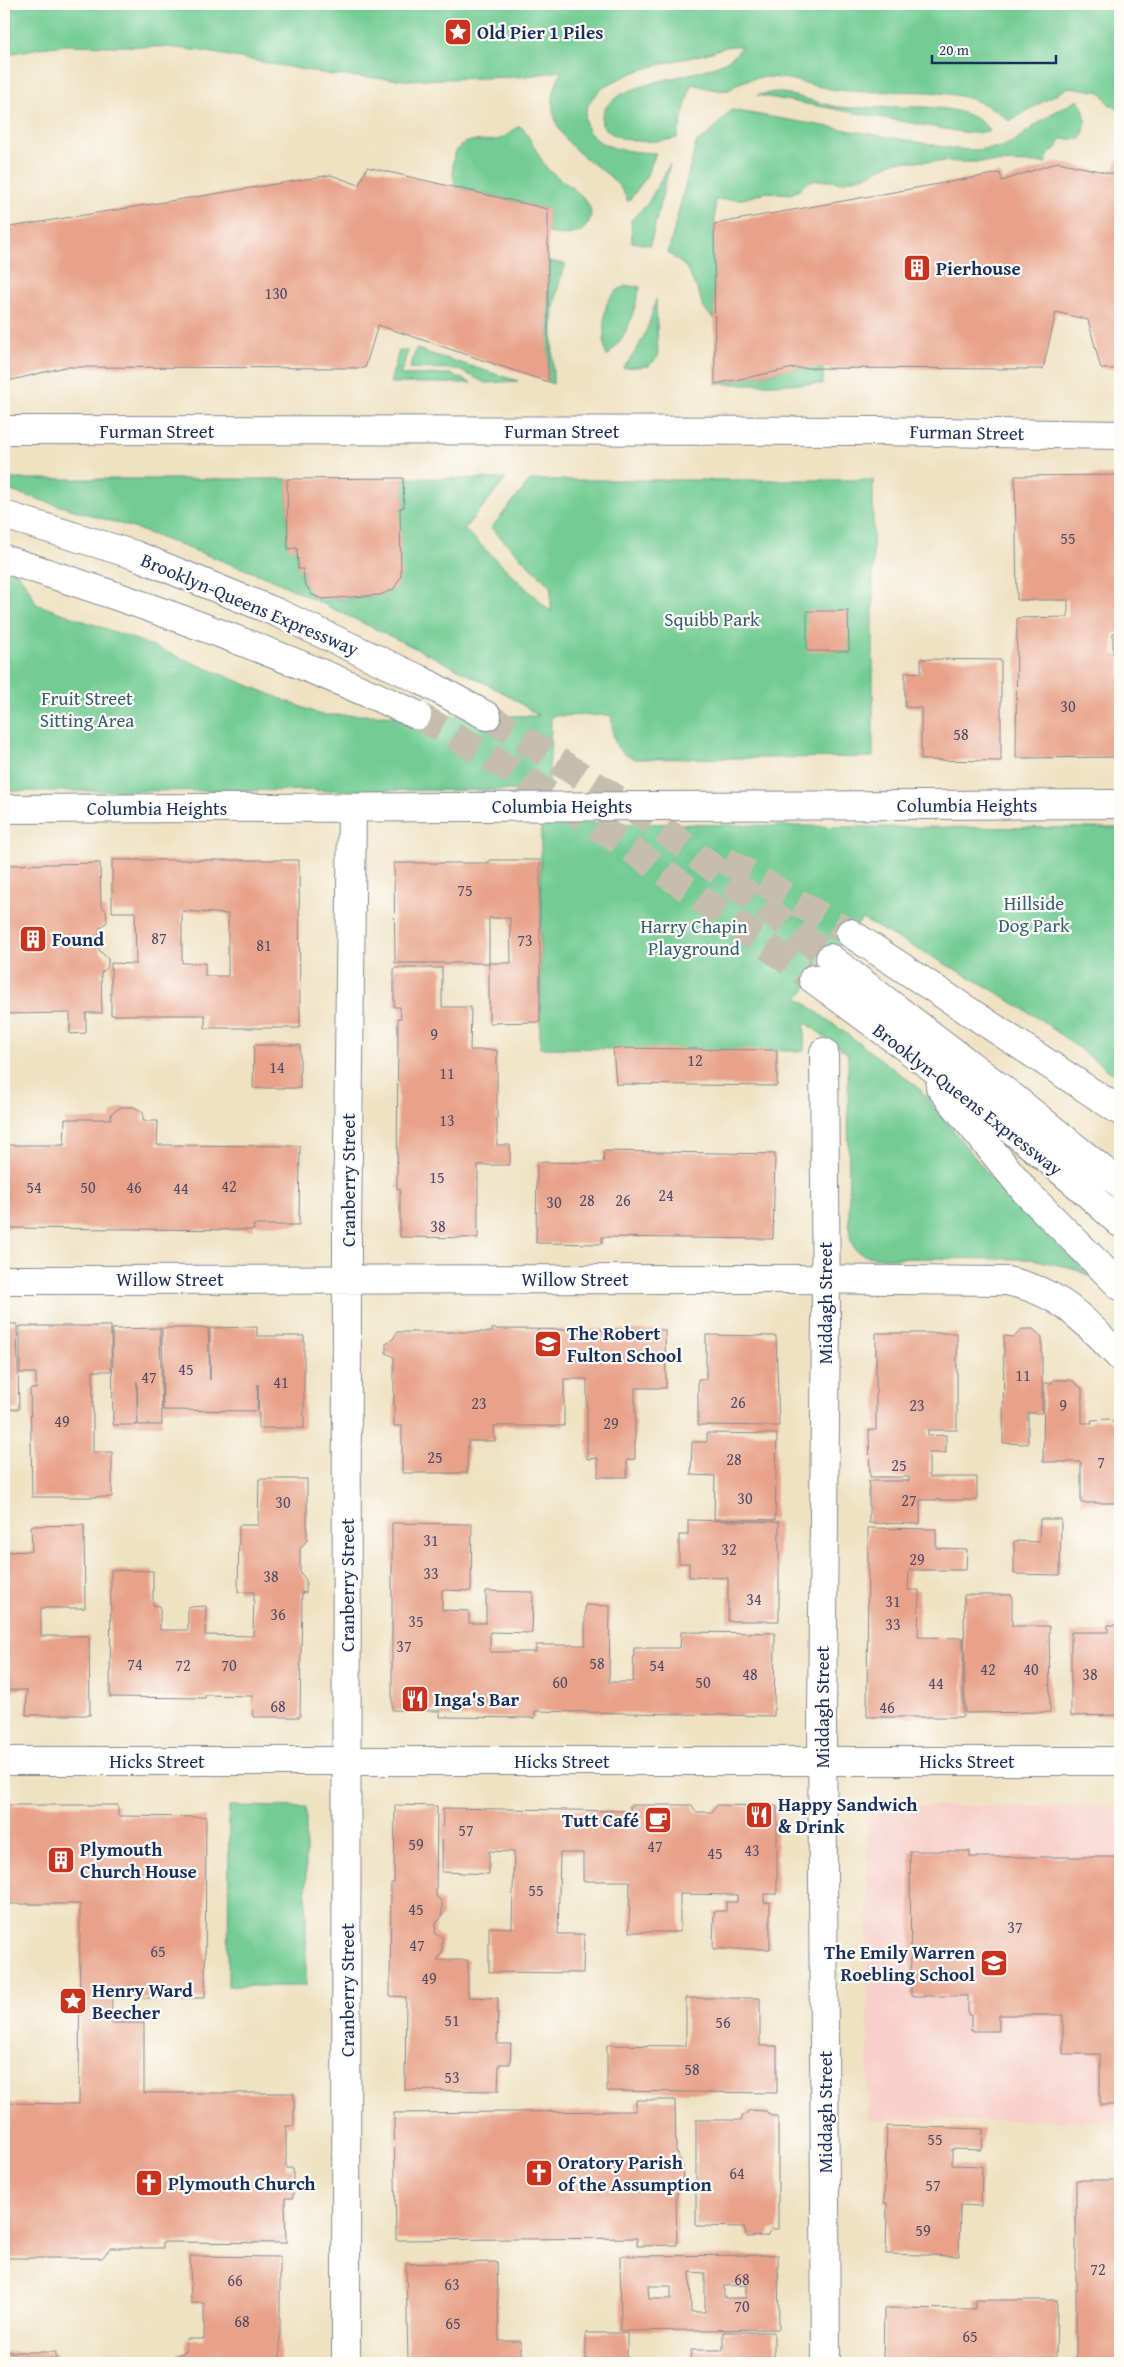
<svg xmlns="http://www.w3.org/2000/svg" width="1124" height="2367" font-family="'Gentium Book Plus',serif">
  <rect width="100%" height="100%" fill="#fdfcf7"/>
  <filter id="ink" filterUnits="userSpaceOnUse"><feTurbulence type="fractalNoise" baseFrequency=".02" numOctaves="2"/><feDisplacementMap in="SourceGraphic" scale="10" xChannelSelector="R" yChannelSelector="G"/><feConvolveMatrix kernelMatrix="1 2 1 2 8 2 1 2 1" color-interpolation-filters="sRGB"/></filter>
  <filter id="wash" filterUnits="userSpaceOnUse"><feTurbulence type="fractalNoise" baseFrequency=".0096" numOctaves="4" result="noise"/><feDisplacementMap in="SourceGraphic" scale="20" xChannelSelector="R" yChannelSelector="G"/><feGaussianBlur stdDeviation="1.12" result="paint"/><feColorMatrix in="noise" values="0 0 0 0 0 0 0 0 0 0 0 0 0 0 0 0 0 1.4 0 .05"/><feComposite in="paint" operator="in"/></filter>
  <g filter="url(#wash)">
    <rect width="100%" height="100%" fill="#efe2c2"/>
    <!-- built -->
    <path fill="#f7d0c9" d="M867,1806H1120V2121L868,2120Z"/>
    <!-- green -->
    <path fill="#72cc93" stroke="#467e78" d="M4,4H1120V110L1109,104L1101,92L1069,87L1009,121C963,78 894,97 838,90C814,87 791,77 767,77C757,77 746,80 737,84C734,86 731,90 728,90C717,92 701,86 691,84L677,138C656,143 617,145 602,125C595,73 727,84 741,46C725,45 719,50 705,54C671,62 633,68 603,88C594,95 586,104 585,116C584,150 632,152 656,153L645,179L628,202C618,176 596,168 577,151C551,128 546,100 562,71L519,77L407,80L332,75L202,51L167,47L66,45L39,48L4,55Z
      M776,92C798,95 818,104 839,107C880,112 964,94 990,131L975,133L961,132L757,95Z
      M1078,100C1087,112 1087,125 1081,139H1061L1057,148L1048,154L1046,163L896,161L865,176L841,182L817,180L808,182L801,189L791,194L767,192L743,199L715,200L714,319L703,308L699,293L686,267L668,253L696,143L709,134L731,110L957,149L974,150L1002,147L1014,141L1051,114Z
      M520,126C528,132 538,157 547,168C560,183 604,200 587,225C578,238 563,235 548,233V209L456,187C451,171 449,144 472,141C481,140 491,142 500,139C508,136 512,129 520,126Z
      M670,164L650,245L632,242L631,220L648,203Z
      M548,261L565,264V267C549,304 553,345 553,384L548,382Z
      M626,286L640,287C631,320 630,331 607,357C604,349 604,341 604,333C604,312 604,295 626,286Z
      M656,299L658,357L649,366L623,368C643,344 648,329 656,299Z
      M416,349L518,381L486,383L457,369L410,368Z
      M399,351H408L400,375L451,374L471,383H390Z
      M794,368H823V384H715Z
      M403,478L506,479L464,529L551,612V587L491,528L531,480H873V757L636,759C611,751 614,738 611,715L551,716L549,790L4,791V559C18,573 29,586 36,604L137,640L321,715L539,716L506,694L438,659L271,579L137,529L4,489V479H287L288,548H297L298,568L303,569C303,578 304,586 311,594C321,604 366,596 380,595L400,508L404,507Z
      M541,822L863,827L1120,828V1079L1041,1020L986,986L862,919L798,998L918,1087L1007,1197L1091,1277L1073,1268L1031,1259L882,1258C857,1256 850,1251 849,1225L848,1054L805,1022L804,1051L540,1048Z
      M229,1806L306,1807V1986H228Z"/>
    <g id="blocks">
      <!-- building -->
      <path fill="#e8a289" fill-rule="evenodd" d="M1117,159L1120,160V369H1101L1088,320L1056,312L1043,369L794,368L715,384L714,224L1000,173L1002,181L1058,162L1113,174Z
        M367,167L548,209V382L378,325L365,368L65,367L4,382V228L331,175L359,185Z
        M1120,475V633H1113V654L1120,656V757L1016,758L1017,618L1068,617V600H1017L1015,476Z
        M403,478L404,507L400,508L401,576L394,589L380,595L323,599L312,595L304,582L303,569H298L297,548L288,549L287,479Z
        M807,611H848L849,651H807Z
        M921,659L1001,660V761L921,760V708L905,707V672L921,673Z
        M112,860H299L300,1028H205V1015H111V963L136,964L135,912H112ZM182,911L228,914V976H205V963H182Z
        M489,860H540V1022L489,1023V963H511L510,918H489V963H395L394,863H489Z
        M100,863L101,906L106,910L107,922L99,929V950L108,959V967L101,973L102,1013H86V1033L70,1034V1013L4,1014V865Z
        M394,968H442V1007H471L470,1050H497V1145H510V1165H478V1238L400,1237V1189H397L398,1018H401L400,1007H394Z
        M254,1045H300V1088H253Z
        M613,1048L777,1050V1086L616,1084Z
        M121,1107H134L143,1112V1121H158L157,1145L300,1146L299,1225H253L254,1230L4,1228V1145H64L65,1119H111V1114Z
        M604,1151L775,1154L773,1239L602,1237V1244L536,1243L537,1162L603,1163Z
        M4,1324H17L19,1409H4Z
        M20,1326H111V1371H93V1452H112V1497H32L30,1389H36V1373H20Z
        M257,1327V1336H304V1428H259L258,1384L257,1411L163,1410L162,1328H208L210,1380V1328Z
        M160,1328L162,1425H138L137,1381V1425H113L112,1329Z
        M492,1329L665,1330L666,1388H635V1459L627,1460V1477H598V1458L587,1459V1379H564V1426H494L495,1441H468L467,1473H402V1426H394V1357L386,1353V1343L393,1339L397,1332H492Z
        M1022,1329H1033L1042,1337V1413H1028V1444L1003,1443L1004,1336L1014,1337Z
        M876,1333H957V1430H928V1436L946,1435V1453H929V1477H977V1500H920V1524L869,1523V1481H909V1477H870L869,1430H876Z
        M706,1335L776,1336L779,1426L698,1425V1379H706Z
        M1052,1380H1071L1082,1388V1423H1092L1091,1420L1109,1419L1120,1429V1503H1081V1462H1043L1044,1383H1052Z
        M707,1433L777,1434L775,1520L714,1519L715,1476L691,1475L692,1442H707Z
        M259,1479H307V1540L300,1549V1572L306,1580V1593L302,1592L300,1717H253L252,1696L205,1695V1698L110,1697L111,1570L153,1571V1605L160,1606V1630H188V1607L206,1606L205,1635L253,1636L254,1592H238L239,1525H258Z
        M1040,1519H1061L1060,1575L1014,1574V1541L1039,1542Z
        M688,1520L779,1522V1621H728V1578L689,1577V1563H679V1535H688Z
        M392,1523L472,1524L471,1591L442,1590V1610L469,1611V1623H486V1591L533,1592L532,1633L490,1632V1652H536V1645H585V1605L610,1606L609,1682H633L634,1648H680L681,1632L775,1633L774,1716L535,1711V1718L440,1717V1711L392,1710Z
        M84,1525L85,1608H41V1636H89L90,1715H26L27,1690H4V1552L32,1551L31,1526Z
        M868,1528L936,1529V1548L967,1549L966,1570H909L908,1590H919L918,1637L963,1638V1717H867Z
        M964,1595H1012V1626H1049L1050,1712L965,1713Z
        M1108,1625H1120V1715L1071,1716V1632H1108Z
        M4,1805H118V1816L206,1817L205,1998H112L111,2023H144V2093H294V2126H286V2168H293V2198H285L286,2243L163,2242V2248H111L102,2258H4V2103L79,2104L80,1904H4Z
        M395,1805L437,1806L436,1897L442,1901V1917L436,1923L435,1934L442,1937V1953L437,1960H468V1997L498,1998L497,2044H511L510,2064H499L498,2091L405,2090L406,1997L390,1996L391,1883H394Z
        M630,1805H692L696,1812H712L717,1805L777,1806V1894H764V1903L770,1902V1949H713L714,1911H726V1902H737V1895L680,1894V1932H629L630,1881H583V1853H560L558,1934H584L583,1973L489,1972V1927L512,1928L514,1852L489,1851V1874L442,1872L443,1808L630,1811Z
        M910,1851H970V1857H1120V2105H1100V2054H1063V2015H999V2031H971V2015H968V1996H911Z
        M686,1998H760V2046H777V2093L607,2091V2045L686,2046Z
        M636,2100H675L676,2150L681,2161L683,2177L676,2196L677,2245L637,2246V2238L396,2240L394,2113L636,2111Z
        M750,2110L766,2111L771,2116H778V2229H771L767,2236L747,2237L744,2227L696,2226V2120H742V2117Z
        M887,2126L983,2129L982,2150L952,2149V2165L982,2166L981,2206L960,2205L959,2256L886,2254L887,2203H884Z
        M1076,2180H1120V2363H1076Z
        M778,2255L779,2329L621,2331L620,2256ZM690,2272L705,2273V2312H691ZM746,2285V2298H724V2286ZM648,2286H671V2299H649Z
        M190,2256L280,2257V2363H167L168,2358L186,2352V2339H204V2303H191Z
        M497,2262L499,2341H521V2363H408L406,2264Z
        M975,2300H1057L1056,2363H883L884,2308L975,2309Z
        M723,2332H774V2363H690L691,2350H723Z
        M586,2333H627V2363H586Z
        M4,2352H56V2363H4Z"/>
    </g>
  </g>
  <g filter="url(#ink)">
    <use href="#blocks" fill-opacity="0" stroke="#858890" stroke-width="1"/>
    <g fill="none" stroke-linecap="round" stroke-linejoin="round">
      <!-- highway-tunnel -->
      <path stroke="#c5beae" stroke-width="28" stroke-dasharray="28 14" stroke-linecap="butt" d="M417,715C557,792 684,886 813,979
        M487,716L655,823L830,958
        M725,860L850,933"/>
      <!-- street casing -->
      <g stroke="#858890" stroke-width="30">
        <path id="street" d="M4,809L1120,804
          M824,1052L826,1320L822,1716L826,2363
          M4,1280L787,1279L1007,1281C1063,1293 1082,1319 1120,1357
          M4,1761H1120
          M346,2363L347,1233L352,808"/>
      </g>
      <!-- secondary casing -->
      <g stroke="#858890" stroke-width="30">
        <path id="secondary" d="M4,430L881,431L1120,435"/>
      </g>
      <!-- highway casing -->
      <g stroke="#858890" stroke-width="30">
        <path id="highway" d="M4,515L135,555L278,613L419,679L487,716
          M850,933L1120,1111
          M830,958L1015,1099L1120,1184
          M813,979C918,1056 1024,1134 1120,1223
          M940,1087L1025,1191L1120,1286"/>
      </g>
      <!-- street -->
      <use href="#street" stroke="#fff" stroke-width="28"/>
      <!-- secondary -->
      <use href="#secondary" stroke="#fff" stroke-width="28"/>
      <!-- highway -->
      <use href="#highway" stroke="#fff" stroke-width="28"/>
      <!-- highway-bridge casing -->
      <g stroke="#858890" stroke-width="30" stroke-linecap="butt">
        <path id="highway-bridge" d="M4,559C143,603 284,654 417,715"/>
      </g>
      <!-- highway-bridge -->
      <use href="#highway-bridge" stroke="#fff" stroke-width="28"/>
    </g>
  </g>
  <!-- icons -->
  <defs>
    <g id="sight-square" transform="scale(1.4375)"><rect x="-9" y="-9" width="18" height="18" rx="4" fill="#c8321e" stroke="#fdfcf7"/><path d="M0-6L1.8-2.2L6-1.7L2.9 1.2L3.7 5.4L0 3.3L-3.7 5.4L-2.9 1.2L-6-1.7L-1.8-2.2Z" fill="#fff"/></g>
    <g id="building-square" transform="scale(1.4375)"><rect x="-9" y="-9" width="18" height="18" rx="4" fill="#c8321e" stroke="#fdfcf7"/><path d="M-4-6H4V6H1V3H-1V6H-4ZM-2.5-4.3h1.7v1.8h-1.7ZM.8-4.3h1.7v1.8H.8ZM-2.5-1h1.7V.8h-1.7ZM.8-1h1.7V.8H.8Z" fill="#fff"/></g>
    <g id="school-square" transform="scale(1.4375)"><rect x="-9" y="-9" width="18" height="18" rx="4" fill="#c8321e" stroke="#fdfcf7"/><path d="M0-5L7-2L0 1L-7-2ZM-4 1L0 2.5L4 1V4Q0 6-4 4Z" fill="#fff"/></g>
    <g id="restaurant-square" transform="scale(1.4375)"><rect x="-9" y="-9" width="18" height="18" rx="4" fill="#c8321e" stroke="#fdfcf7"/><path d="M-5-6h1v4h1v-4h1v4h1v-4h1v5L-1.5 .5V6h-2V.5L-5-1ZM5-6V6H3V1.5H1.5Q1.5-4 5-6Z" fill="#fff"/></g>
    <g id="cafe-square" transform="scale(1.4375)"><rect x="-9" y="-9" width="18" height="18" rx="4" fill="#c8321e" stroke="#fdfcf7"/><path d="M-5.5-4.5H6V0H3Q3 3.5 0 3.5H-2.5Q-5.5 3.5-5.5 0ZM3-3.2v2h1.7v-2ZM-6 4.5H4V6H-6Z" fill="#fff"/></g>
    <g id="church-square" transform="scale(1.4375)"><rect x="-9" y="-9" width="18" height="18" rx="4" fill="#c8321e" stroke="#fdfcf7"/><path d="M-1.2-6h2.4v3.5h3.3v2.4h-3.3V6h-2.4V-.1h-3.3v-2.4h3.3Z" fill="#fff"/></g>
  </defs>
  <g fill-rule="evenodd">
    <use href="#sight-square" x="458" y="32"/>
    <use href="#building-square" x="917" y="268"/>
    <use href="#building-square" x="33" y="939"/>
    <use href="#school-square" x="548" y="1344"/>
    <use href="#restaurant-square" x="415" y="1699"/>
    <use href="#restaurant-square" x="759" y="1815"/>
    <use href="#cafe-square" x="658" y="1820"/>
    <use href="#building-square" x="61" y="1860"/>
    <use href="#school-square" x="994" y="1963"/>
    <use href="#sight-square" x="73" y="2001"/>
    <use href="#church-square" x="539" y="2173"/>
    <use href="#church-square" x="149" y="2183"/>
  </g>
  <g text-anchor="middle" dominant-baseline="central" stroke-width="4.5" stroke-linejoin="round" paint-order="stroke">
    <!-- number labels -->
    <g font-size="16" fill="#4e4c69">
      <text x="276" y="293">130</text>
      <text x="1068" y="538">55</text>
      <text x="1068" y="706">30</text>
      <text x="961" y="734">58</text>
      <text x="465" y="890">75</text>
      <text x="159" y="938">87</text>
      <text x="525" y="940">73</text>
      <text x="264" y="945">81</text>
      <text x="434" y="1034">9</text>
      <text x="695" y="1060">12</text>
      <text x="277" y="1067">14</text>
      <text x="447" y="1073">11</text>
      <text x="447" y="1120">13</text>
      <text x="437" y="1177">15</text>
      <text x="229" y="1186">42</text>
      <text x="34" y="1187">54</text>
      <text x="88" y="1187">50</text>
      <text x="134" y="1187">46</text>
      <text x="181" y="1188">44</text>
      <text x="666" y="1195">24</text>
      <text x="587" y="1200">28</text>
      <text x="623" y="1200">26</text>
      <text x="554" y="1202">30</text>
      <text x="438" y="1226">38</text>
      <text x="186" y="1369">45</text>
      <text x="1023" y="1375">11</text>
      <text x="149" y="1377">47</text>
      <text x="281" y="1382">41</text>
      <text x="738" y="1402">26</text>
      <text x="479" y="1403">23</text>
      <text x="917" y="1405">23</text>
      <text x="1063" y="1405">9</text>
      <text x="62" y="1421">49</text>
      <text x="611" y="1423">29</text>
      <text x="435" y="1457">25</text>
      <text x="734" y="1459">28</text>
      <text x="1101" y="1462">7</text>
      <text x="899" y="1465">25</text>
      <text x="745" y="1498">30</text>
      <text x="909" y="1500">27</text>
      <text x="283" y="1502">30</text>
      <text x="431" y="1540">31</text>
      <text x="729" y="1549">32</text>
      <text x="917" y="1559">29</text>
      <text x="431" y="1573">33</text>
      <text x="271" y="1576">38</text>
      <text x="754" y="1599">34</text>
      <text x="893" y="1601">31</text>
      <text x="278" y="1614">36</text>
      <text x="416" y="1621">35</text>
      <text x="893" y="1624">33</text>
      <text x="404" y="1646">37</text>
      <text x="597" y="1663">58</text>
      <text x="135" y="1664">74</text>
      <text x="183" y="1665">72</text>
      <text x="229" y="1665">70</text>
      <text x="657" y="1665">54</text>
      <text x="988" y="1669">42</text>
      <text x="1031" y="1669">40</text>
      <text x="750" y="1674">48</text>
      <text x="1090" y="1674">38</text>
      <text x="560" y="1682">60</text>
      <text x="703" y="1682">50</text>
      <text x="936" y="1683">44</text>
      <text x="278" y="1706">68</text>
      <text x="887" y="1707">46</text>
      <text x="466" y="1830">57</text>
      <text x="416" y="1844">59</text>
      <text x="655" y="1846">47</text>
      <text x="752" y="1850">43</text>
      <text x="715" y="1853">45</text>
      <text x="536" y="1890">55</text>
      <text x="416" y="1909">45</text>
      <text x="1015" y="1927">37</text>
      <text x="417" y="1945">47</text>
      <text x="158" y="1951">65</text>
      <text x="429" y="1978">49</text>
      <text x="452" y="2020">51</text>
      <text x="723" y="2022">56</text>
      <text x="692" y="2069">58</text>
      <text x="452" y="2077">53</text>
      <text x="935" y="2139">55</text>
      <text x="737" y="2173">64</text>
      <text x="933" y="2185">57</text>
      <text x="923" y="2230">59</text>
      <text x="1098" y="2269">72</text>
      <text x="742" y="2279">68</text>
      <text x="235" y="2280">66</text>
      <text x="452" y="2284">63</text>
      <text x="742" y="2306">70</text>
      <text x="242" y="2321">68</text>
      <text x="453" y="2323">65</text>
      <text x="970" y="2336">65</text>
    </g>
    <!-- poi labels -->
    <g font-size="19" font-weight="bold" fill="#1b2f5e" stroke="#fdfcf7" text-anchor="start">
      <text x="477" y="32">Old Pier 1 Piles</text>
      <text x="936" y="268">Pierhouse</text>
      <text x="52" y="939">Found</text>
      <text x="567" y="1333">The Robert<tspan x="567" dy="22">Fulton School</tspan></text>
      <text x="434" y="1699">Inga's Bar</text>
      <text x="778" y="1804">Happy Sandwich<tspan x="778" dy="22">&amp; Drink</tspan></text>
      <text x="639" y="1820" text-anchor="end">Tutt Café</text>
      <text x="80" y="1849">Plymouth<tspan x="80" dy="22">Church House</tspan></text>
      <text x="975" y="1952" text-anchor="end">The Emily Warren<tspan x="975" dy="22">Roebling School</tspan></text>
      <text x="92" y="1990">Henry Ward<tspan x="92" dy="22">Beecher</tspan></text>
      <text x="558" y="2162">Oratory Parish<tspan x="558" dy="22">of the Assumption</tspan></text>
      <text x="168" y="2183">Plymouth Church</text>
    </g>
    <!-- street labels -->
    <g font-size="19" fill="#1b2f5e" stroke="#fdfcf7">
      <text x="157" y="431">Furman Street</text>
      <text x="562" y="431">Furman Street</text>
      <text transform="translate(967 432) rotate(1)">Furman Street</text>
      <text transform="translate(250 604) rotate(23)">Brooklyn-Queens Expressway</text>
      <text x="967" y="805">Columbia Heights</text>
      <text x="562" y="806">Columbia Heights</text>
      <text x="157" y="808">Columbia Heights</text>
      <text transform="translate(968 1099) rotate(38)">Brooklyn-Queens Expressway</text>
      <text transform="translate(348 1180) rotate(-90)">Cranberry Street</text>
      <text x="170" y="1279">Willow Street</text>
      <text x="575" y="1279">Willow Street</text>
      <text transform="translate(825 1303) rotate(-90)">Middagh Street</text>
      <text transform="translate(347 1585) rotate(-90)">Cranberry Street</text>
      <text transform="translate(822 1707) rotate(-90)">Middagh Street</text>
      <text x="157" y="1761">Hicks Street</text>
      <text x="562" y="1761">Hicks Street</text>
      <text x="967" y="1761">Hicks Street</text>
      <text transform="translate(347 1990) rotate(-90)">Cranberry Street</text>
      <text transform="translate(825 2112) rotate(-90)">Middagh Street</text>
    </g>
    <!-- park labels -->
    <g font-size="19" fill="#355e6e" stroke="#fdfcf7">
      <text x="712" y="619">Squibb Park</text>
      <text x="87" y="698">Fruit Street<tspan x="87" dy="22">Sitting Area</tspan></text>
      <text x="1034" y="903">Hillside<tspan x="1034" dy="22">Dog Park</tspan></text>
      <text x="694" y="926">Harry Chapin<tspan x="694" dy="22">Playground</tspan></text>
    </g>
  </g>
  <!-- margin -->
  <rect width="1124" height="2367" fill="none" stroke="#fdfcf7" stroke-width="20"/>
  <!-- scale -->
  <path d="M932 55v8h124v-8" fill="none" stroke="#1b2f5e" stroke-width="2.5"/>
  <text x="939" y="55" font-size="15" fill="#1b2f5e" stroke="#fdfcf7" stroke-width="4" paint-order="stroke">20 m</text>
</svg>
